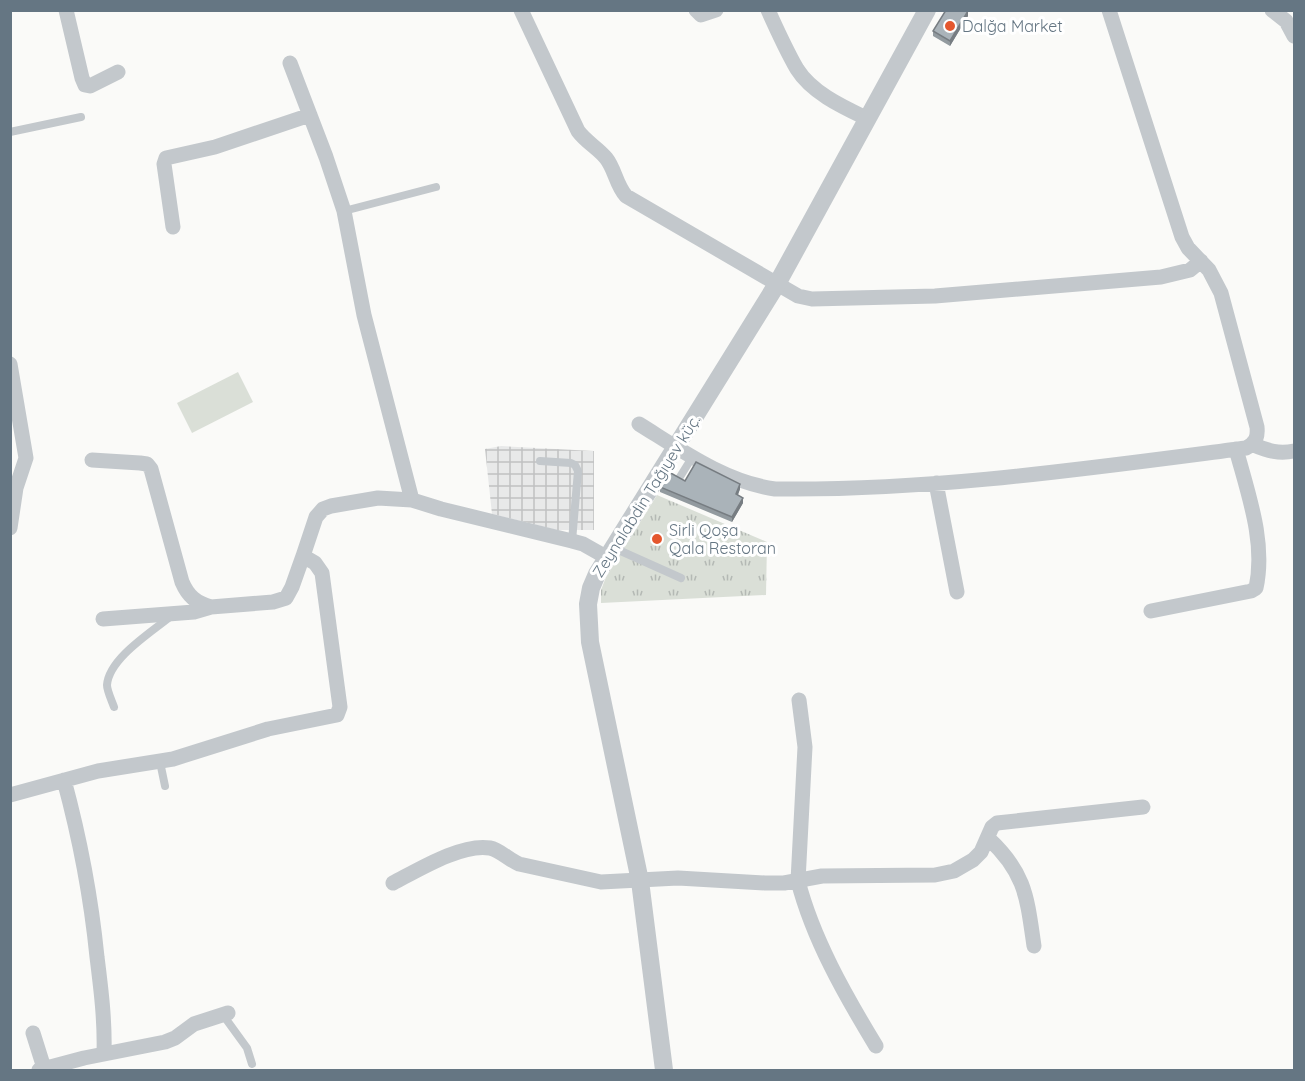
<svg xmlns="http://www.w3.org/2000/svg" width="1305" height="1081" font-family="Quicksand,sans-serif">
  <defs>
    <pattern id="industrial-grid" width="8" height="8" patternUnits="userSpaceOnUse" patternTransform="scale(1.5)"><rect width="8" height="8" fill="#e8e9e9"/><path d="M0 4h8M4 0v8" fill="none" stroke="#c0c1c2"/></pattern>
    <pattern id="park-tufts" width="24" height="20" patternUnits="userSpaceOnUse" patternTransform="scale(1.5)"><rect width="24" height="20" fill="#dadfd7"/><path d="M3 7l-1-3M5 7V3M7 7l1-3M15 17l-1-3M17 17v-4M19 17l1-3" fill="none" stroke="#b4b9b4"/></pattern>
  </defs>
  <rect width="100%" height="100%" fill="#fafaf8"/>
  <!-- industrial -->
  <path fill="url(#industrial-grid)" d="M501,446L594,451V530H557L492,514L485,449Z"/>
  <!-- grass -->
  <path fill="#dadfd7" d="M238,372L253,402L192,433L177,403Z"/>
  <!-- park -->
  <path fill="url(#park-tufts)" d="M657,495L767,542L766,595L601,603V590L606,577Z"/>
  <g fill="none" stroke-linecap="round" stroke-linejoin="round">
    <!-- service -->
    <path stroke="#c3c8cc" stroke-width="8" d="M10,132L81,117
      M344,211L436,187
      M540,461L571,463L575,465L578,471L572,541
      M678,480L693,456
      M614,548L681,578
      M114,707C112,701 107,691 107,685C109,658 152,632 171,616
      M160,762L165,786
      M223,1015L247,1048L252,1064"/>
    <!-- minor -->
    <path stroke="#c3c8cc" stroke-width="15" d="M66,10L82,78L85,85L90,86L118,72
      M521,10L578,131C586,142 598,148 606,158C615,169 616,185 626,196L798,296L812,299L935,296L1161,277L1190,270L1201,261
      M696,10L701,15L716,10
      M768,10C777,30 786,50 797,69C812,93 843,107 868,119
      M1272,10L1286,21L1294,36
      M290,63L326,157L344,211L364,315L412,500
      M173,227L164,164L166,158L215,147L310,115
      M10,364L26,458L16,488L10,528
      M639,424C681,450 725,482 775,489C933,491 1090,468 1246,448C1256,443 1258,437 1257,427L1221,293L1209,270L1188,248L1182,237L1109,10
      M1254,445C1268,451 1279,454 1294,451
      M92,460L140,463L147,464L151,469L182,582C188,596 196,603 211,607L273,602L286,598L292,587L303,556
      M936,483L957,592
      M1151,611L1251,591L1256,588C1266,542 1248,494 1236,449
      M103,619L194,612L211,607
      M799,700L805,747L798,881C813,939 845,995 876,1046
      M64,780C80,839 91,897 97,957C101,989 105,1021 104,1053
      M10,795L98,771L173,759L268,729L337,715L340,707L322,573L315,563L303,556L316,517L323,509L331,506L378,498L412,500L441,509L572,541L583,544L606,557
      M988,838C1026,873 1027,898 1034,946
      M393,883C418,870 462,843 490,848C500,850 509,860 519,864L601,882L678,878L765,883H784L822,876L935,875L954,871L973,860L981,852L992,827L997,823L1143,807
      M33,1033L44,1068
      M39,1070L84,1058L165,1042L175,1038L194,1024L228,1013"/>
    <!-- tertiary -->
    <path stroke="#c3c8cc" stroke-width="18" d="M664,1070L640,881L590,642L588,604L591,588L597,574L777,284L927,10"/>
  </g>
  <!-- wall -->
  <path fill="#929a9f" d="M968,16L950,46L933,36V31Z
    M685,481L740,489L738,495L743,503L732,522L660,492V487Z"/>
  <!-- shaded-wall -->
  <path fill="#777d82" d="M968,11V16L950,46V41Z
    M740,484V489L736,499V494Z
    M743,498V503L732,522V517Z"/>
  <!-- building -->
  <path fill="#aab3b9" stroke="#777d82" stroke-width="1.5" d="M946,10L968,11L950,41L933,31Z
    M696,462L740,484L736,494L743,498L732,517L660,487L669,472L685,481Z"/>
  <!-- markers -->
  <g fill="#e4572e" stroke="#fff" stroke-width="2">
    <circle cx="950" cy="26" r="6"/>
    <circle cx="657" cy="539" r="6"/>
  </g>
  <g text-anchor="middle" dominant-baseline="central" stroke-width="6" stroke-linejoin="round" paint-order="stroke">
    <!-- poi labels -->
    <g font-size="16" fill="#657683" stroke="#fff" text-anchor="start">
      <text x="962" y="26">Dalğa Market</text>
      <text x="669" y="530">Sirli Qoşa<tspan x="669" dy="18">Qala Restoran</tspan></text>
    </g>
    <!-- street labels -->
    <g font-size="16" fill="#657683" stroke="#fff">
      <text transform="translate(646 496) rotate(-58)">Zeynalabdin Tağıyev küç.</text>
    </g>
  </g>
  <!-- border -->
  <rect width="1305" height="1081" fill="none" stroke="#657683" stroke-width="24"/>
</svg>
